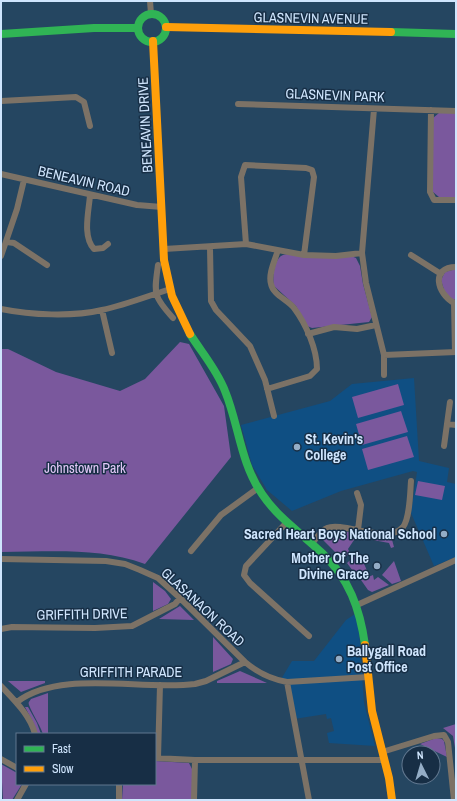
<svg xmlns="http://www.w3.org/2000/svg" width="457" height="801" font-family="'Archivo Narrow',sans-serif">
  <rect width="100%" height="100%" fill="#254661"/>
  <!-- built -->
  <path fill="#0f4f83" d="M414,378L419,461L449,468L447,482L456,484V557L434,566L411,513L417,472L413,471L341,491L292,511L267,490L252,465L241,425L330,401L352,384Z
    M355,614L359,629L364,703L375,746L329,743L327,733L334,731L331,718L327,719L326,714L294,719L287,682L280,681L292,661H314L346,620Z"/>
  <!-- green -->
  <path fill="#7a589d" d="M439,113H456V197H439L433,192V118Z
    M293,254L351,256L356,258L360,266L363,284L372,317L369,322L312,328L307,326L296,306L274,286C272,279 274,258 283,255C285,254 290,254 293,254Z
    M456,269V299L453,300L445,293L441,280L445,272Z
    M180,342L189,344L224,406L231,457L145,564C98,547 50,552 1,552V349H8L56,372L120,391L145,379Z
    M398,384L404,405L358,418L352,397Z
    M401,411L408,432L362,445L356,424Z
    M407,436L414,457L368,470L362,449Z
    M418,481L445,486L442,500L415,495Z
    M330,529L372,536H391L394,547L391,548L389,543L373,540L371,537L363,536L354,540L348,549L350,553L343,560L322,539Z
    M359,552L368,573L358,578L347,563Z
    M394,561L401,581L392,584L382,575Z
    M373,575L374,580L378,577L389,585L372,592L368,590L361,580Z
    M153,582L165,591L171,599L168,604L153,611Z
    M180,606L194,620L159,619Z
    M213,637L233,659L231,664L213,672Z
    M240,671L267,683H217V681Z
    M8,681H45V683L21,692Z
    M48,693V734H43C39,723 33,715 29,705C28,702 29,702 31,699Z
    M25,707H28L37,723L41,734H37L33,722Z
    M456,724V754L453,736L443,728Z
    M436,738L442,739L444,741L447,757L420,744Z
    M155,761L189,763L193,771L192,800H122L123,784H155Z
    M1,764L17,773V784H22L12,800H3Z"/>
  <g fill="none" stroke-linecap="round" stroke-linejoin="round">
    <!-- street -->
    <path stroke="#7c7266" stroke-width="6" d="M150,1L151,14
      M1,101L76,97L84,102L90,126
      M238,104L456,111
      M374,109L362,253L366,283L384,355V375
      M431,110L430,192L434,200H456
      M1,174L137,205L162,207
      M90,195C89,211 82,236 94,249L103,248L108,244
      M7,242L14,243L47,265
      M246,244L241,177L245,165L306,168L312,170L314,177L304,255
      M210,248L211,301L216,310L250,346L265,380L274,416
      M164,249L246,244L304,255L336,256L362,253
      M411,255L441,274
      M1,256L17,209L24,180
      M158,265C154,294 153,296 173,318
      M456,267C430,267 437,294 454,303L456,302
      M454,303L455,352
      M1,309C31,315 72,317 102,310C125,305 148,296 170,289
      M102,310L112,353
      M308,334L334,327L357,329L376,325
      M384,355L456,352
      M267,389L310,376L317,369C317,349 306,324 294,308C288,300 273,295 271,284C268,274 275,260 278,250
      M447,424L456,425
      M444,446L450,402
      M357,493L361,505L358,530
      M287,522L246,566L244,575L250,583L309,636
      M312,543C317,538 321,530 327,528C343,521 388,545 403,527C410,518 410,493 411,481
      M191,551L221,515L258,488
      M1,559L106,561L125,564L140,570L158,578L180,598L245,662C258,673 270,679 287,682L368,677
      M357,605L456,560
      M1,629L12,627L95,628L132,626L175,604L180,598
      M287,682L309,800
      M1,686C14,700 30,715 35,734
      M17,702C60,669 142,691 195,684L206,681L245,662
      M382,752L434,736L444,735L448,742L454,800
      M155,758L195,760L194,800
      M158,758L160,685
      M1,759L17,768
      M195,760H384
      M17,800L26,784
      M119,800V784"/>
    <!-- fast -->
    <path stroke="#30b455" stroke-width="8" d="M138 28a14 14 0 1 1 28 0a14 14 0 1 1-28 0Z
      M391,32L456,34
      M1,34L94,28H138
      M190,334C202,353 217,370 225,391C239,425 240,462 262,494C278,518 301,533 322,553C349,578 360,609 365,645"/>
    <!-- slow -->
    <path stroke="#ff9f0a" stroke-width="8" d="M166,27L391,32
      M153,41L164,260L172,296L190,334
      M365,645L372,711L389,778L392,800"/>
  </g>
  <!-- markers -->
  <g fill="#94adc6" stroke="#172e45" stroke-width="1.5">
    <circle cx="297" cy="447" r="4"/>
    <circle cx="444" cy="534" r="4"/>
    <circle cx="377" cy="566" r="4"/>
    <circle cx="339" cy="659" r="4"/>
  </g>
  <g text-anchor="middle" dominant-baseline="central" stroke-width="3" stroke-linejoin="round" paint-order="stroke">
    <!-- street labels -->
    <g font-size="14" fill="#cfe5fd" stroke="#172e45">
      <text transform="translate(311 18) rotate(1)">GLASNEVIN AVENUE</text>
      <text transform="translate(335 95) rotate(2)">GLASNEVIN PARK</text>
      <text transform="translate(145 125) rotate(-93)">BENEAVIN DRIVE</text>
      <text transform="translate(84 181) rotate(13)">BENEAVIN ROAD</text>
      <text transform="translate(203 607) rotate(43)">GLASANAON ROAD</text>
      <text transform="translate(82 614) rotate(-1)">GRIFFITH DRIVE</text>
      <text x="131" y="672">GRIFFITH PARADE</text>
    </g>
    <!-- poi labels -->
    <g font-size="14" font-weight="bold" fill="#cfe5fd" stroke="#172e45" text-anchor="start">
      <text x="305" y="439">St. Kevin's<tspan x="305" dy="16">College</tspan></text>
      <text x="436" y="534" text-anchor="end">Sacred Heart Boys National School</text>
      <text x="369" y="558" text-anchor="end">Mother Of The<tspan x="369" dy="16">Divine Grace</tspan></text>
      <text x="347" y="651">Ballygall Road<tspan x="347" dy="16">Post Office</tspan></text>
    </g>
    <!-- park labels -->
    <g font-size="14" fill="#e2c8f7" stroke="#172e45">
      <text x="85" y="468">Johnstown Park</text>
    </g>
  </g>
  <!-- border -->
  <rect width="457" height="801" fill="none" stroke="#cfe5fd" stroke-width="4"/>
  <!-- legend -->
  <rect x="16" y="733" width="140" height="52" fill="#172e45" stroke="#61778f"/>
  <rect x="24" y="746" width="20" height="6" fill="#30b455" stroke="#61778f"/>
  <text x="52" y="753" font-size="12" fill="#cfe5fd">Fast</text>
  <rect x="24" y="766" width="20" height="6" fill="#ff9f0a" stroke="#61778f"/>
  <text x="52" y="773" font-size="12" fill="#cfe5fd">Slow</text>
  <!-- north arrow -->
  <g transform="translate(421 765) rotate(355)"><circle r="19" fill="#172e45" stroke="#61778f"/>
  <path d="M0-3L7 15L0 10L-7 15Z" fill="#94adc6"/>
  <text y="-6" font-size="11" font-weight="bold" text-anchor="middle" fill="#cfe5fd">N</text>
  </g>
</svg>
